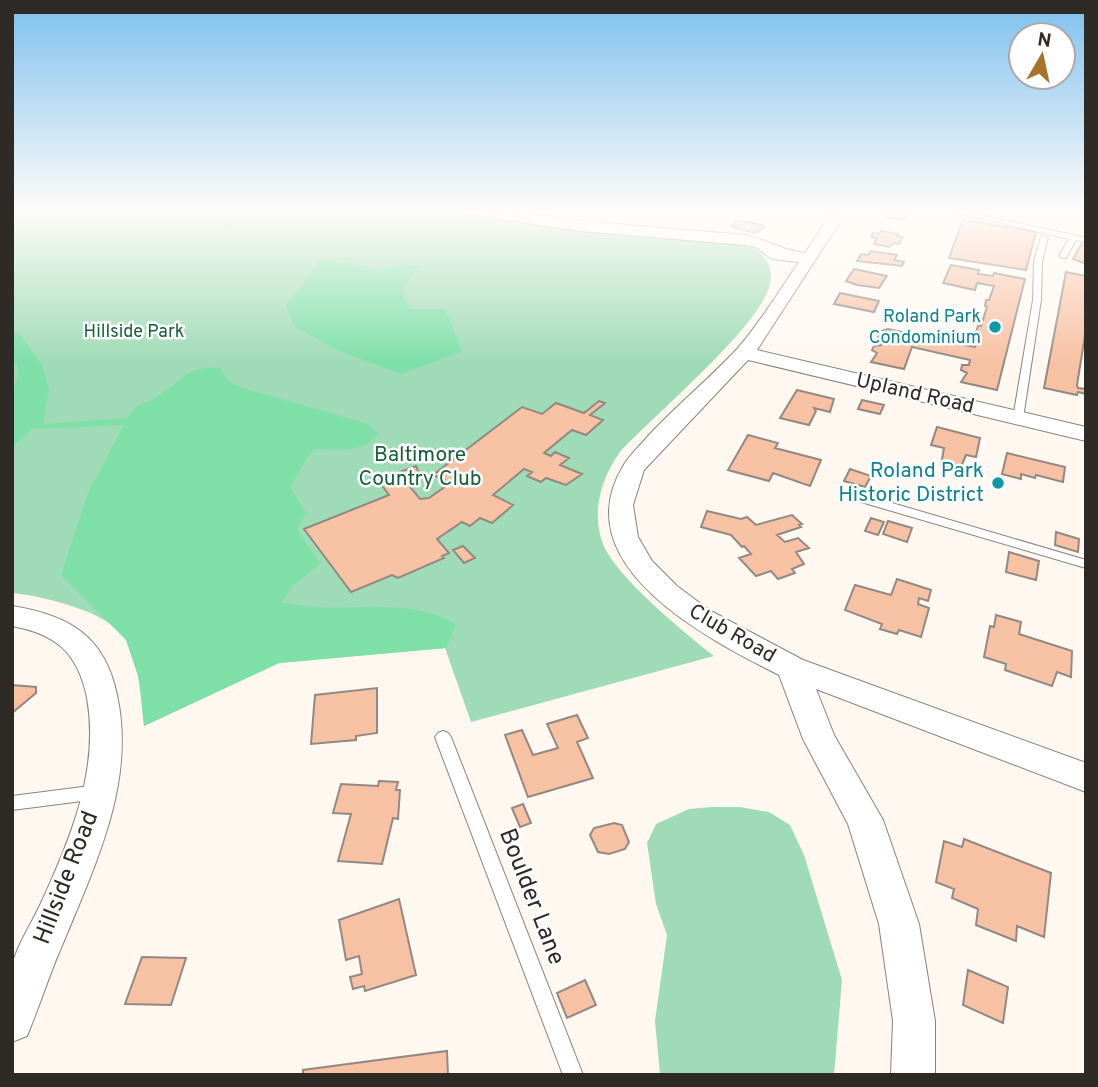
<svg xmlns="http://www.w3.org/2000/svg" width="1098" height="1087" font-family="Overpass,sans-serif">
  <rect width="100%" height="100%" fill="#fef8f1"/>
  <!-- green -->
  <path fill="#9fdbb6" d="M12,211H458L487,218L576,230L749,246C765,254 774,265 770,284C762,325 653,416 620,452C601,478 591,513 603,544C616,577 685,633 714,656L471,722L445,648L279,663L144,726C141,698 140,669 127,642C113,612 43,596 12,593Z
    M712,807H740L769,812L790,825L804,855L842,980L834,1075H660L655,1021L667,935L656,904L647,843L656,824L689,809Z"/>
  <!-- forest -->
  <path fill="#7edfa7" d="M74,211H286C268,220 249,229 229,230C215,231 202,221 188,220C149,216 112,225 74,211Z
    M321,259L381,269L419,265L401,292L410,309H445L462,351L401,374L337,350L294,326L286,306Z
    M12,333L20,334L43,367L49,389L43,424L128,418C141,398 142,407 159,396C184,380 185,366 220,368L228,381L242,388L368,424L378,434C363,454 337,449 315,449L308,456L290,487L306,513L297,529L320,564L292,586L282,602C337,617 406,593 456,625L446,648L279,663L144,726L139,679L126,640L61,575L88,493L124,425L32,429L12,448V395L18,374L17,362L12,361Z"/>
  <!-- building -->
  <path fill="#f7c1a4" stroke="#938984" stroke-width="2" d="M888,211H915L910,212L903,220L886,217Z
    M739,220L761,225L764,227L755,233L733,227L736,226L732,225Z
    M963,220L1036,232L1026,270L949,258Z
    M881,231L898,234L897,236L903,237L899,244L894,243L889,247L874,244L877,238L871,237L873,233L879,234Z
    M1083,241L1086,242V264L1073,259Z
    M871,251L897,255L894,260L904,262L902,266L857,261L861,254L868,255Z
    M951,265L979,270L978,274L993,276L994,273L1025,279L997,390L961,382L967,373L961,370L962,365H969L970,360L912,347L904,369L871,362L877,353L872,350L874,346L881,345L883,341L878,336L881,331L888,329L975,347L979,334L976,332L978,326H981L987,307L985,306L986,300H989L994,286L977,283L975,290L943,283Z
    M854,269L887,276L879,288L857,285L846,281Z
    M1066,272L1086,276V329L1077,385L1078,388L1086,389V394L1078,392L1077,395L1044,388Z
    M840,293L879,301L874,312L834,304Z
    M797,390L834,399L830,412L814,408L816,411L809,425L780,418Z
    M862,400L884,405L880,414L858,409Z
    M599,401L605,403L590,415L603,420L586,435L572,430L544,453L551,456L555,452L569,458L560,465L582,474L566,485L546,478L541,482L527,476L532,472L524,469L493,495L513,505L492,523L480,518L470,526L462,522L437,539L449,553L442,556L444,558L398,578L392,575L351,592L304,529L389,495L378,480L416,466L419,474L404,479L420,499L429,498L446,486L445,480L433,475L522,407L542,414L556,403L584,413Z
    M937,427L980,438L976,457L966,455L960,469L941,465L944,448L931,445Z
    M748,435L778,443L775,448L821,460L810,486L773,473L769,481L728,470Z
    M1007,453L1065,467L1063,482L1036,475L1035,478L1021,474V479L1002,474Z
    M850,469L871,476L865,487L844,481Z
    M707,511L741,519L747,517L756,525L792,515L802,524L799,525L801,527L777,535L785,542L798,538L809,548L796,552L804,564L792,569L795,573L778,579L771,571L756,576L739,558L751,554L744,546L742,547L731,535L701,527Z
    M871,518L884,522L878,535L865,531Z
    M888,521L912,528L907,542L883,534Z
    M1056,532L1079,539L1078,552L1055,545Z
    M463,546L475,558L464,563L453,550Z
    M1009,552L1039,561L1036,580L1006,572Z
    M897,579L931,590L928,601L919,598L918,604L929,608L921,637L899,630L897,634L880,629L882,624L845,610L855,585L891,595Z
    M996,615L1021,622L1019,634L1072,651L1071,677L1057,672L1052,686L1005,670L1006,664L984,657L990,626L994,627Z
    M12,685L36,687V693L12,713Z
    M377,688V733L356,736V740L311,744L315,695Z
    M577,715L588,738L577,742L593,778L528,797L505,735L522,730L533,755L558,748L547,724Z
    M379,781L398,782L396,790H400L398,819L393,818L382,864L338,861L351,814L333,813L341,784L378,786Z
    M523,804L531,823L520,827L512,808Z
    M614,823L622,825L629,842L625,849L609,854L598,852L590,835L594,828Z
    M964,839L1051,873L1044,937L1017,926L1016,941L976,925L978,909L952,898L954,889L936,882L944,841L962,847Z
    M399,899L416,975L365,991L364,986L353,989L350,977L362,974L359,956L346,960L339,920Z
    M142,957L186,958L171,1005L125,1004Z
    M968,970L1008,987L1003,1023L963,1005Z
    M585,980L596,1005L567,1018L557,993Z
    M447,1051L448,1075H303V1070Z"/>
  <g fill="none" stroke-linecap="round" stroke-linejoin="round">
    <!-- lane casing -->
    <g stroke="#8a837b" stroke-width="2">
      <path id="lane" d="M951,211H963L1074,235L1086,238V242L1076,240L1066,258H1063L1059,256L1069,239Z
        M1041,236L1048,238L1042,262L1041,300L1023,418L1018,421L1013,418L1033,300L1034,262Z
        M865,495L1086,560V568L861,502L859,499L861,496Z
        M443,731L448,733L451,737L583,1075H563L435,737L438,733Z
        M98,785L104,787L106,792L104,797L98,799L12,810V796Z"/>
    </g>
    <!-- street casing -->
    <g stroke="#8a837b" stroke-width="2">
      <path id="street" d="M474,211H511L580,221L746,235C769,241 781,250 805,253L833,211H847L757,350L1086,427V441L748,360L644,470L633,505L638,537L652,561L677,586L709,610L803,660L1086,763V792L816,689L834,735L883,820L919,924L935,1021V1075H891L893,1021L879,924L848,824L803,739L779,675C710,640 565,567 622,468C629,455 640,446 649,435C677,405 709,379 737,349C760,323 779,291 799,262L772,259L755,247L745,245L580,231L482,216Z
        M12,606C69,615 105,636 117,695C136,781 96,863 64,941C50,972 40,1005 27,1036L12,1042C12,1018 8,990 12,967C16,946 32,923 41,903C70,840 100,769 87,698C78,653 56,634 12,626Z"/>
    </g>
    <!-- lane -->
    <use href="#lane" fill="#fff" fill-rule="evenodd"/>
    <!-- street -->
    <use href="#street" fill="#fff" fill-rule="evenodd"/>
  </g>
  <!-- sky -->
  <linearGradient id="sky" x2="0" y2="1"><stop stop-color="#7dc0ee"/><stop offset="0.58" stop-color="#fffcf9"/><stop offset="1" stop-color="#fffcf9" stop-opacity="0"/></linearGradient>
  <rect width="1098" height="363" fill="url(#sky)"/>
  <!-- markers -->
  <g fill="#0f9aa8" stroke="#fff" stroke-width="2.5">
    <circle cx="995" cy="327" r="7"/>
    <circle cx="998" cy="483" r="7"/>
  </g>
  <g text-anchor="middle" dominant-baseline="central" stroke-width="5" stroke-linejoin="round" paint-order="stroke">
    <!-- far-culture labels -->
    <g font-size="18" fill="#0d838f" stroke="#fff" text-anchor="end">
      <text x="981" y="317">Roland Park<tspan x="981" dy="21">Condominium</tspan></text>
    </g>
    <!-- far-park labels -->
    <g font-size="18" fill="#165e3b" stroke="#fff">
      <text x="134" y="332">Hillside Park</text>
    </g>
    <!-- street labels -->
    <g font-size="21" fill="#2e2b27" stroke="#fff">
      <text transform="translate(915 394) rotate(13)">Upland Road</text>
      <text transform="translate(732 634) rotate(30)">Club Road</text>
    </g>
    <!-- park labels -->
    <g font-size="21" fill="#165e3b" stroke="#fff">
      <text x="420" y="455">Baltimore<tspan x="420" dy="24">Country Club</tspan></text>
    </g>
    <!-- culture labels -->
    <g font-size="21" fill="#0d838f" stroke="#fff" text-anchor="end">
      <text x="984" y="471">Roland Park<tspan x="984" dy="24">Historic District</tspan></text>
    </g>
    <!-- near-street labels -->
    <g font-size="24" fill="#2e2b27" stroke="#fff">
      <text transform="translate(67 878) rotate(-69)">Hillside Road</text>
      <text transform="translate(531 897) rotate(69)">Boulder Lane</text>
    </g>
  </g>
  <!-- border -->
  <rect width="1098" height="1087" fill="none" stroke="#2e2b27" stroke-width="28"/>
  <!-- north arrow -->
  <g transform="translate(1042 56) rotate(9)"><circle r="33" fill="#ffffff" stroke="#abaaa9" stroke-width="2"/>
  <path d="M0-5L12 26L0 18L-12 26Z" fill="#a9732e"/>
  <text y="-10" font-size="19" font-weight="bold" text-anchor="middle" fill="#2e2b27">N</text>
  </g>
</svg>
